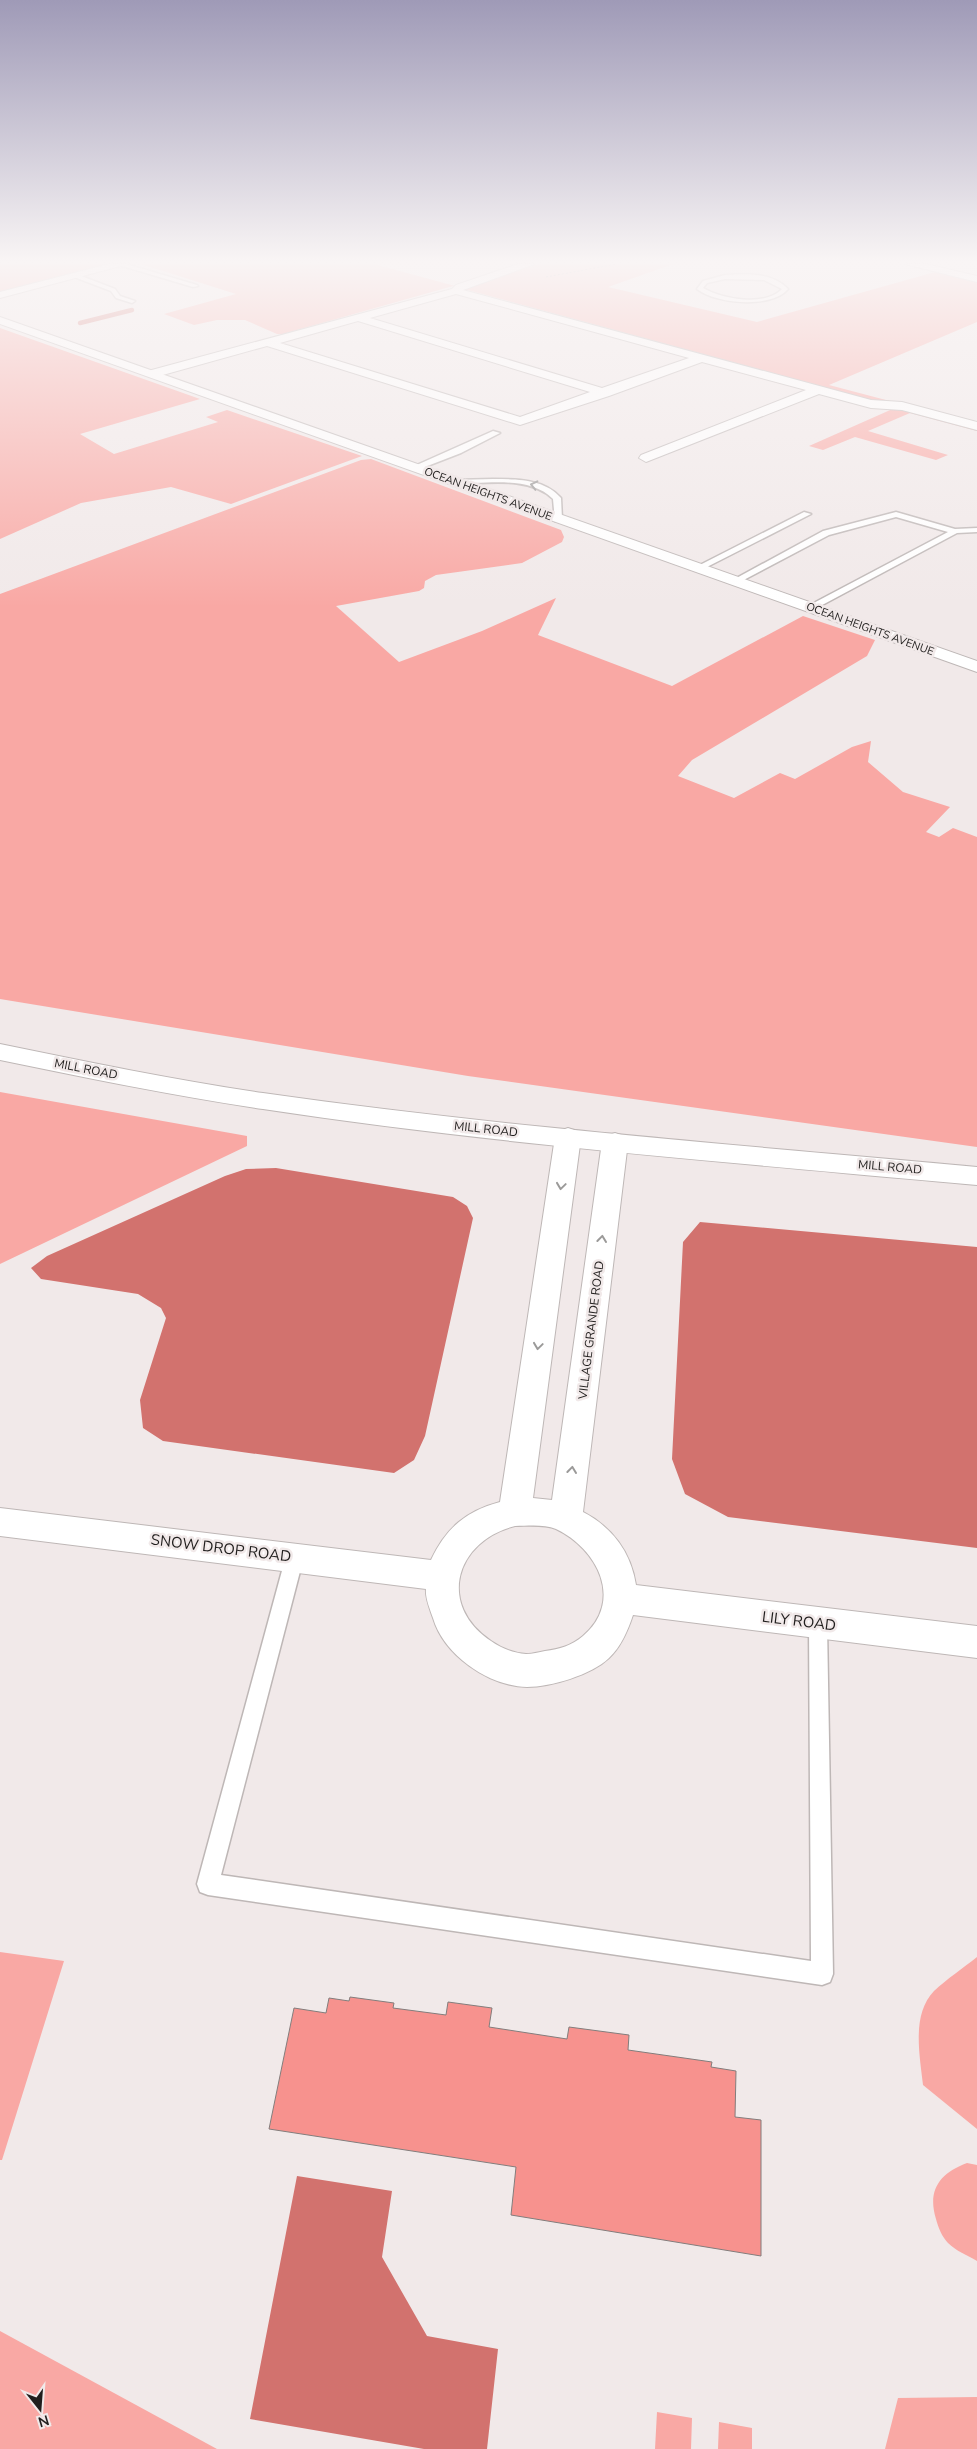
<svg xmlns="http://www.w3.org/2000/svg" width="977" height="2449" font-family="'Nunito Sans',sans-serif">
  <rect width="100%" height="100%" fill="#f1e9e9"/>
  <!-- green -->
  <path fill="#f9a8a4" d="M0,264H123L0,293Z
    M141,264H374L455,286L464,282L473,284L540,264H673L608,287L757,322L935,272L977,281V322L829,385L977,424V431L910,413L868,431L948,455L936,460L855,437L823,450L809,446L897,407L453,286L283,334H277L245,320H217L194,325L164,314L236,294Z
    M0,328L200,399L80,434L114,454L218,422L206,417L227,410L362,456L231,504L171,487L81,503L0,539Z
    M371,459L561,530L564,537L562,542L522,563L436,575L425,581L424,588L419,591L336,606L399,662L482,631L556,598L538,635L672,686L803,616L875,640L867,656L692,760L678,776L734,798L780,773L795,779L852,747L871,741L868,762L903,792L950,807L926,832L939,837L953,828L977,837V1147L468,1076L0,999V594L361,460Z
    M0,1092L247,1136V1146L0,1264Z
    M0,1952L64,1961L2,2160H0Z
    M977,1957V2129L923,2085C920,2056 911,2015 934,1991C947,1979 963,1968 977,1957Z
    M967,2163L977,2165V2261C967,2255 956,2251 948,2243C942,2237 938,2227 936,2219C927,2190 940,2173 967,2163Z
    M0,2331L217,2449H0Z
    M977,2397V2449H885L898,2398Z
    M657,2412L692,2418L691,2449H655Z
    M719,2422L752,2428V2449H718Z"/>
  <!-- water -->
  <path fill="#d2726e" d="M276,1168L453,1197L467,1206L473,1218L425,1436L414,1460L394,1473L163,1441L143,1428L140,1400L166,1318L161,1308L138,1294L41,1279L31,1268L47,1256L225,1176L246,1169Z
    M700,1222L977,1247V1548L728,1517L685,1494L672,1459L683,1242Z
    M297,2176L392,2191L382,2257L427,2336L498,2349L487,2449H424L250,2419Z"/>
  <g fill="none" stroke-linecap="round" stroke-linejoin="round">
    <!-- stream -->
    <path stroke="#d2726e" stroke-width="4.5" d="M80,323L132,310"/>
  </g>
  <!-- building -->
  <path fill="#f7928e" stroke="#837d7c" d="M350,1997L394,2003L393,2008L446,2015L448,2002L492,2008L489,2027L567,2039L569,2027L629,2035L628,2050L712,2062L711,2067L736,2071L735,2117L761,2120V2256L511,2215L516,2167L269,2129L294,2008L326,2013L329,1998L349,2001Z"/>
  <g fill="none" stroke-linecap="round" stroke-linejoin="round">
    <!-- service casing -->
    <g stroke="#beb7b6" stroke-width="3">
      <path id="service" d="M126,264L197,285L198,286L193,287L119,265Z
        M76,274L115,289L120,296L135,301L132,303L116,298L111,291L74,277Z
        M725,275C746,274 772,272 788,289C771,309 716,304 697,289L703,281ZM725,279L764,280L782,289C765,307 722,299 703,288L707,283Z
        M493,431L500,433L461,453L417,470L410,468Z
        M493,479C517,479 545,479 561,498L562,519L555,521L553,499C529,475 484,484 453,484L449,482L453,480Z
        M804,512L811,514L701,570L694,568Z
        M896,512L955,529L977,528V532L957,533L811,611L806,608L808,606L948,532L896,517L829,535L738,583L731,581L823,531Z
        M295,1548L301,1550L304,1556L221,1875L811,1961L809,1624L811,1618L818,1615L825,1618L827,1624L833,1974L830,1982L822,1985L208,1895L200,1892L197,1884L286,1556L289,1550Z"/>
    </g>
    <!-- minor casing -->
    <g stroke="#beb7b6" stroke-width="2">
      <path id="minor" d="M109,264H128L0,298V292Z
        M518,264H535L463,290L871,400L902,402L977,422V430L902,410L871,408L819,394L646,462L639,458L641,455L806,390L702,362L609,396L520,425L267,346L152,378L146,374L148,371L452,289L456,285ZM456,294L689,358L602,388L370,318ZM358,321L590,392L520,417L280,343Z
        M905,264H926L977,276V282Z
        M568,1128L577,1131L581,1137L533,1498L552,1500L602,1142L606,1136L615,1133L624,1136L628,1142L583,1512C612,1527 631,1552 636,1585L977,1626V1658L633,1615C628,1630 621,1647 609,1658C591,1675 551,1687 527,1687C488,1686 444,1655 433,1618C430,1609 425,1598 426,1589L0,1536V1508L431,1560C446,1528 466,1511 500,1502L555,1137L559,1131ZM515,1526C528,1526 544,1524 556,1529C598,1549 624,1601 583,1636C571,1646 560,1649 545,1651C539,1652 532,1654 526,1654C513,1653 501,1648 491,1641C437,1605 455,1541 515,1526Z"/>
    </g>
    <!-- tertiary casing -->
    <g stroke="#beb7b6" stroke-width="2">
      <path id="tertiary" d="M0,1044C87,1062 175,1080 263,1093C500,1127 739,1145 977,1167V1185C739,1163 500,1145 263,1109C175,1096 87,1078 0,1060Z"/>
    </g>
    <!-- secondary casing -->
    <g stroke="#beb7b6" stroke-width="2">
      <path id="secondary" d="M0,317L977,661V672L0,324Z"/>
    </g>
    <!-- path -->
    <path stroke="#837e7e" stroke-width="1" stroke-dasharray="2 2" stroke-linecap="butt" d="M546,277L617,264"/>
    <!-- service -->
    <use href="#service" fill="#fff" fill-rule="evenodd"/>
    <!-- minor -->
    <use href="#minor" fill="#fff" fill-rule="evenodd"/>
    <!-- tertiary -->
    <use href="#tertiary" fill="#fff" fill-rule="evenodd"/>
    <!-- secondary -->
    <use href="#secondary" fill="#fff" fill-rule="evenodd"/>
  </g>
  <!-- one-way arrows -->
  <defs><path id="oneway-chevron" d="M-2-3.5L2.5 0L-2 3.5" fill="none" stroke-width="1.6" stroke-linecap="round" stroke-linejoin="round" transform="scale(1.25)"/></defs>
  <g stroke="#9b9a99">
    <use href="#oneway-chevron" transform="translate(534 485) rotate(-167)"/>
    <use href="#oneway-chevron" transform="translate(561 1186) rotate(98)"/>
    <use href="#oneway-chevron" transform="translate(602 1239) rotate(-83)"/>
    <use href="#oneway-chevron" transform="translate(538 1346) rotate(98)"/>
    <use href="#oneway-chevron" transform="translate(572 1470) rotate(-83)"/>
  </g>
  <!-- sky -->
  <linearGradient id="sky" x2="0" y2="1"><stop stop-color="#9f9ab7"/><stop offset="0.43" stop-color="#f9f5f5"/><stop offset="1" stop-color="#f9f5f5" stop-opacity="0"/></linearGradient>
  <rect width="977" height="607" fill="url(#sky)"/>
  <g text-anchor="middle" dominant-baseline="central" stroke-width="5" stroke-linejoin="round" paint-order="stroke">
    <!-- far-street labels -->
    <g font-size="11" fill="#201e1d" stroke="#f1e9e9">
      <text transform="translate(488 494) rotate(20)">OCEAN HEIGHTS AVENUE</text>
      <text transform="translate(870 629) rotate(20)">OCEAN HEIGHTS AVENUE</text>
    </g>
    <!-- street labels -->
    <g font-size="12" fill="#201e1d" stroke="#f1e9e9">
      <text transform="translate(86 1069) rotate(11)">MILL ROAD</text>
      <text transform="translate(486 1129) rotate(6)">MILL ROAD</text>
      <text transform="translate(890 1167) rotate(5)">MILL ROAD</text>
      <text transform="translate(591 1330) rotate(-83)">VILLAGE GRANDE ROAD</text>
    </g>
    <!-- near-street labels -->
    <g font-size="15" fill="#201e1d" stroke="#f1e9e9">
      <text transform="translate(221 1548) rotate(7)">SNOW DROP ROAD</text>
      <text transform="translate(799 1621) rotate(7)">LILY ROAD</text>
    </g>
  </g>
  <!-- north arrow -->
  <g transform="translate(40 2409) rotate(163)" stroke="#f1e9e9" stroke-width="4" paint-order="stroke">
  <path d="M0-4L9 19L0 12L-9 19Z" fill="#201e1d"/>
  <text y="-8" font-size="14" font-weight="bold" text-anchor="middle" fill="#201e1d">N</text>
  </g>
</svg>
